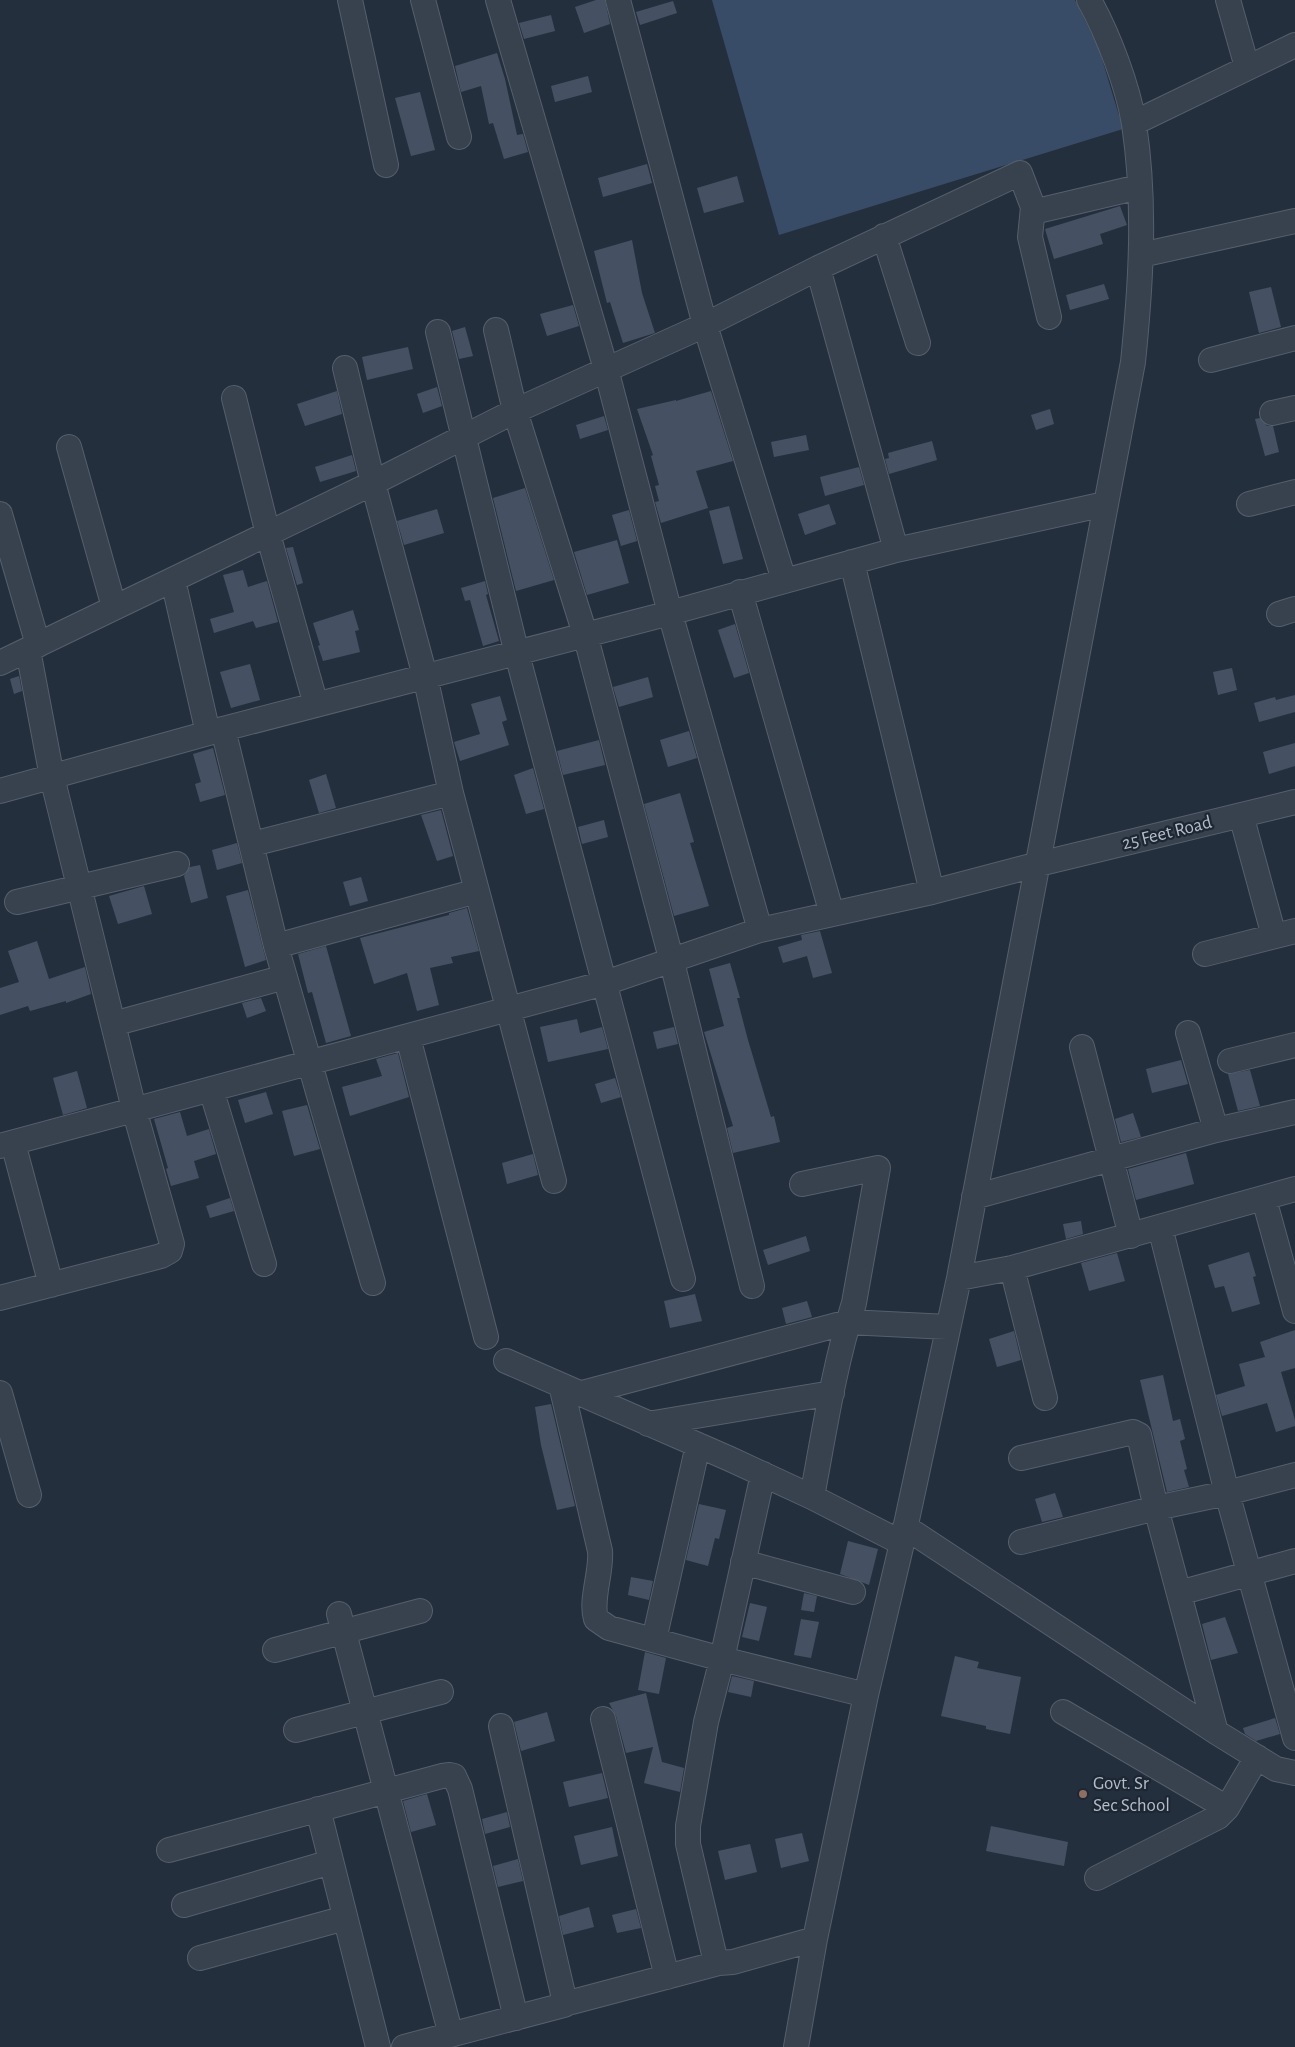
<svg xmlns="http://www.w3.org/2000/svg" width="1295" height="2047" font-family="'Alegreya Sans',sans-serif">
  <rect width="100%" height="100%" fill="#242f3e"/>
  <!-- water -->
  <path fill="#394c67" d="M712,0H1075L1099,49L1123,129L779,235Z"/>
  <!-- building -->
  <path fill="#455162" d="M596,0H605L610,24L584,33L575,7Z
    M673,1L677,13L640,25L636,12Z
    M551,15L555,31L524,39L519,23Z
    M497,53L505,79L517,135L523,134L528,152L504,159L493,123L489,124L481,86L461,92L455,66Z
    M588,76L592,92L555,102L551,86Z
    M420,92L435,150L411,156L395,98Z
    M647,164L652,183L603,197L598,178Z
    M737,176L744,202L704,213L697,188Z
    M1120,206L1127,225L1100,234L1103,244L1054,259L1045,229Z
    M632,240L642,293L655,333L623,343L610,302L607,303L594,251Z
    M1104,284L1109,299L1070,310L1066,295Z
    M1271,287L1281,327L1259,333L1249,292Z
    M573,305L579,326L547,336L540,314Z
    M465,327L473,356L459,359L452,331Z
    M408,347L413,369L367,380L362,357Z
    M437,387L442,406L423,413L417,394Z
    M337,391L342,414L305,426L297,404Z
    M711,391L733,461L696,471L708,508L661,523L655,502L659,501L655,486L659,485L651,456L653,455L637,409L676,400V401Z
    M1050,409L1054,424L1036,430L1031,415Z
    M604,416L608,430L580,439L576,425Z
    M1260,418L1267,426H1273L1279,452L1265,456L1255,419Z
    M806,435L809,450L774,457L771,442Z
    M932,441L937,460L889,474L885,459L889,458L888,453Z
    M352,455L356,471L320,482L315,467Z
    M859,467L864,485L825,496L820,477Z
    M525,488L554,580L516,591L493,498Z
    M829,504L836,524L805,535L798,514Z
    M729,506L743,559L723,564L709,511Z
    M437,509L444,533L404,545L397,521Z
    M629,510L637,541L621,546L612,515Z
    M617,540L629,583L587,595L574,552Z
    M293,547L303,583L297,585L286,548Z
    M243,570L248,587L267,581L278,622L256,628L253,621L214,633L210,619L234,612L223,575Z
    M485,581L488,594L486,595L499,641L483,646L470,600L465,601L461,588Z
    M353,610L359,630L355,631L360,652L323,661L318,646L320,645L313,623Z
    M735,624L749,673L734,678L718,630Z
    M250,664L260,700L231,708L220,672Z
    M1232,668L1237,690L1218,695L1213,672Z
    M19,676L22,691L14,694L10,679Z
    M648,677L653,697L619,707L613,687Z
    M1295,695V712L1259,722L1254,703L1275,697L1276,700Z
    M500,696L507,720L502,722L509,745L460,761L454,742L480,734L471,704Z
    M689,731L697,758L668,767L660,740Z
    M599,740L605,765L563,775L557,751Z
    M1295,743V766L1269,774L1263,752Z
    M213,748L225,795L200,802L195,784L201,782L193,754Z
    M533,768L544,809L526,814L514,775Z
    M326,774L336,808L319,813L309,780Z
    M680,793L694,842L690,843L709,906L674,916L644,804Z
    M441,810L453,856L437,861L421,815Z
    M604,820L608,837L582,844L578,827Z
    M237,843L242,863L217,870L212,850Z
    M200,865L208,898L191,903L184,876L190,867Z
    M361,877L368,901L350,906L343,882Z
    M144,886L152,914L118,924L109,896Z
    M248,890L266,960L245,967L226,896Z
    M467,908L479,951L451,957L453,963L430,968L439,1005L417,1011L407,973L374,984L360,938L449,915V913Z
    M820,931L832,973L813,978L807,956L783,963L778,947L802,940L801,935Z
    M37,941L49,979L85,967L91,994L66,1003V1001L30,1011L28,1006L0,1015V988L19,982L8,951Z
    M326,946L351,1036L326,1043L312,992L308,993L298,954Z
    M730,963L740,998H737L748,1040L771,1117L774,1116L780,1142L733,1153L727,1128L733,1126L704,1032L724,1026L709,969Z
    M261,998L266,1011L247,1018L242,1003Z
    M577,1019L580,1033L602,1027L608,1049L548,1062L540,1027Z
    M674,1027L678,1044L657,1049L653,1032Z
    M398,1053L409,1097L350,1116L342,1087L382,1076L376,1059Z
    M1181,1060L1188,1084L1152,1093L1146,1069Z
    M1250,1070L1260,1106L1238,1111L1228,1074Z
    M77,1071L87,1108L63,1115L53,1078Z
    M615,1078L621,1097L601,1103L595,1084Z
    M266,1092L273,1114L245,1123L238,1100Z
    M307,1105L320,1149L294,1156L282,1111Z
    M180,1112L187,1136L209,1129L216,1154L194,1161L199,1178L171,1186L166,1169L168,1168L154,1119Z
    M1133,1113L1141,1137L1121,1142L1115,1119Z
    M1186,1153L1194,1184L1136,1200L1128,1169Z
    M533,1154L538,1175L507,1184L502,1163Z
    M230,1198L234,1211L210,1218L206,1206Z
    M1081,1221L1083,1234L1066,1239L1063,1224Z
    M806,1236L810,1251L768,1265L763,1250Z
    M1249,1252L1256,1276L1253,1277L1260,1304L1232,1312L1224,1286L1215,1288L1208,1265Z
    M1117,1253L1125,1281L1089,1291L1081,1263Z
    M695,1294L702,1321L670,1328L664,1301Z
    M807,1301L812,1317L786,1324L782,1308Z
    M1295,1330V1368L1281,1372L1295,1420V1426L1276,1432L1267,1403L1222,1416L1216,1395L1245,1386L1239,1364L1265,1357L1260,1342Z
    M1014,1331L1021,1360L997,1367L989,1339Z
    M1163,1375L1173,1421L1180,1419L1185,1439L1180,1441L1187,1469L1184,1470L1189,1487L1167,1492L1140,1380Z
    M551,1404L575,1506L557,1510L541,1445L535,1407Z
    M1055,1493L1063,1517L1042,1522L1035,1499Z
    M699,1504L726,1510L719,1539L715,1538L708,1566L686,1560Z
    M848,1541L878,1549L869,1585L840,1574Z
    M631,1577L653,1581L649,1600L628,1595Z
    M804,1593L817,1596L814,1612L801,1610Z
    M750,1603L767,1607L759,1641L742,1637Z
    M1225,1617L1238,1653L1211,1660L1202,1624Z
    M801,1619L819,1622L811,1658L794,1655Z
    M645,1652L666,1658L659,1694L638,1690Z
    M955,1656L979,1662L977,1668L1021,1677L1010,1734L986,1729V1726L941,1716Z
    M732,1676L754,1681L751,1697L728,1692Z
    M646,1693L662,1762L684,1768L680,1792L644,1783L653,1747L626,1753L616,1716L609,1703Z
    M547,1712L555,1741L521,1751L514,1722Z
    M1275,1718L1280,1734L1256,1741L1245,1734L1243,1728Z
    M602,1773L608,1798L569,1807L563,1782Z
    M427,1794L436,1825L411,1832L403,1801Z
    M507,1812L510,1827L485,1834L482,1819Z
    M991,1826L1068,1842L1064,1866L986,1851Z
    M612,1827L618,1856L581,1865L574,1836Z
    M802,1833L809,1861L781,1868L775,1839Z
    M750,1844L757,1872L725,1880L718,1851Z
    M518,1859L523,1881L498,1887L493,1866Z
    M589,1907L594,1927L563,1935L559,1916Z
    M636,1909L641,1928L617,1933L612,1915Z"/>
  <g fill="none" stroke-linecap="round" stroke-linejoin="round">
    <!-- minor casing -->
    <g stroke="#565f6c" stroke-width="26">
      <path id="minor" d="M350,0L386,165
        M423,0L459,137
        M498,0L606,369L670,613L760,930
        M618,0L705,325L784,580
        M1228,0L1247,67
        M1134,123L1295,45
        M1033,212L1139,187
        M884,236L918,343
        M1141,255L1295,221
        M818,268L896,550
        M496,330L515,411L585,634L672,962L752,1286
        M438,332L517,654L683,1279
        M1211,360L1295,338
        M345,368L373,483L425,676L451,793L554,1181
        M234,398L268,534L316,705
        M1272,413L1295,408
        M69,447L114,607
        M1249,504L1295,492
        M0,514L38,645
        M852,562L932,892
        M173,580L208,733
        M740,592L832,914
        M1279,614L1295,609
        M0,663L373,483L515,411L705,325L818,268L1020,173L1033,207L1030,237L1049,317
        M223,729L276,946L373,1283
        M0,791L223,729L670,613L896,550L1105,504
        M1241,815L1274,936
        M253,844L451,793
        M17,902L177,864
        M276,946L477,891
        M1205,954L1295,931
        M113,1024L285,977
        M408,1037L486,1337
        M1082,1047L1131,1236
        M1230,1061L1295,1045
        M211,1089L264,1264
        M1216,1130L1295,1112
        M13,1143L51,1285
        M0,1146L605,983L760,930L932,892L1039,864L1295,802
        M802,1184L878,1168L854,1303C834,1366 824,1433 812,1497
        M974,1197L1216,1130L1188,1033
        M1264,1199L1295,1311
        M1160,1227L1227,1493L1295,1738
        M1012,1268L1045,1398
        M959,1278L1012,1268L1295,1189
        M0,1298L161,1256L170,1251L172,1244L134,1109L52,777L28,650
        M506,1361L730,1459L812,1497L902,1543
        M561,1385L600,1551C602,1572 590,1600 596,1619L609,1628L722,1659L866,1695
        M0,1393L29,1495
        M582,1393L848,1322L948,1327
        M648,1424L832,1393
        M1021,1458L1133,1432L1139,1435L1156,1508L1216,1732
        M763,1474L722,1659L706,1722L688,1826V1844L714,1954L719,1963L733,1962L815,1939
        M905,1527L1216,1732L1276,1769L1295,1773
        M1021,1542L1156,1508L1227,1493L1295,1475
        M743,1562L853,1592
        M1179,1593L1295,1561
        M339,1614L451,2035
        M654,1640L698,1445
        M275,1650L420,1611
        M1063,1712L1227,1808
        M603,1719L667,1977
        M501,1726L563,1994L568,2002H572L719,1963
        M296,1730L441,1692
        M318,1809L378,2047
        M169,1850L442,1776L450,1775L454,1776L460,1789L516,2018
        M1097,1878L1218,1817L1227,1808L1257,1757
        M184,1905L331,1862
        M200,1958L345,1918
        M404,2047L564,2005L569,2002
        M796,2047L815,1939L866,1695L902,1543L959,1278L1133,362C1141,284 1146,203 1134,124C1128,86 1108,34 1089,0"/>
    </g>
    <!-- minor -->
    <use href="#minor" stroke="#38414e" stroke-width="24"/>
  </g>
  <!-- markers -->
  <circle fill="#8d6e63" stroke="#1d2633" stroke-width="2" cx="1083" cy="1794" r="5"/>
  <g text-anchor="middle" dominant-baseline="central" stroke-width="4.5" stroke-linejoin="round" paint-order="stroke">
    <!-- street labels -->
    <g font-size="19" fill="#b4bcc9" stroke="#1d2633">
      <text transform="translate(1167 833) rotate(-14)">25 Feet Road</text>
    </g>
    <!-- poi labels -->
    <g font-size="19" fill="#b4bcc9" stroke="#1d2633" text-anchor="start">
      <text x="1093" y="1783">Govt. Sr<tspan x="1093" dy="22">Sec School</tspan></text>
    </g>
  </g>
</svg>
